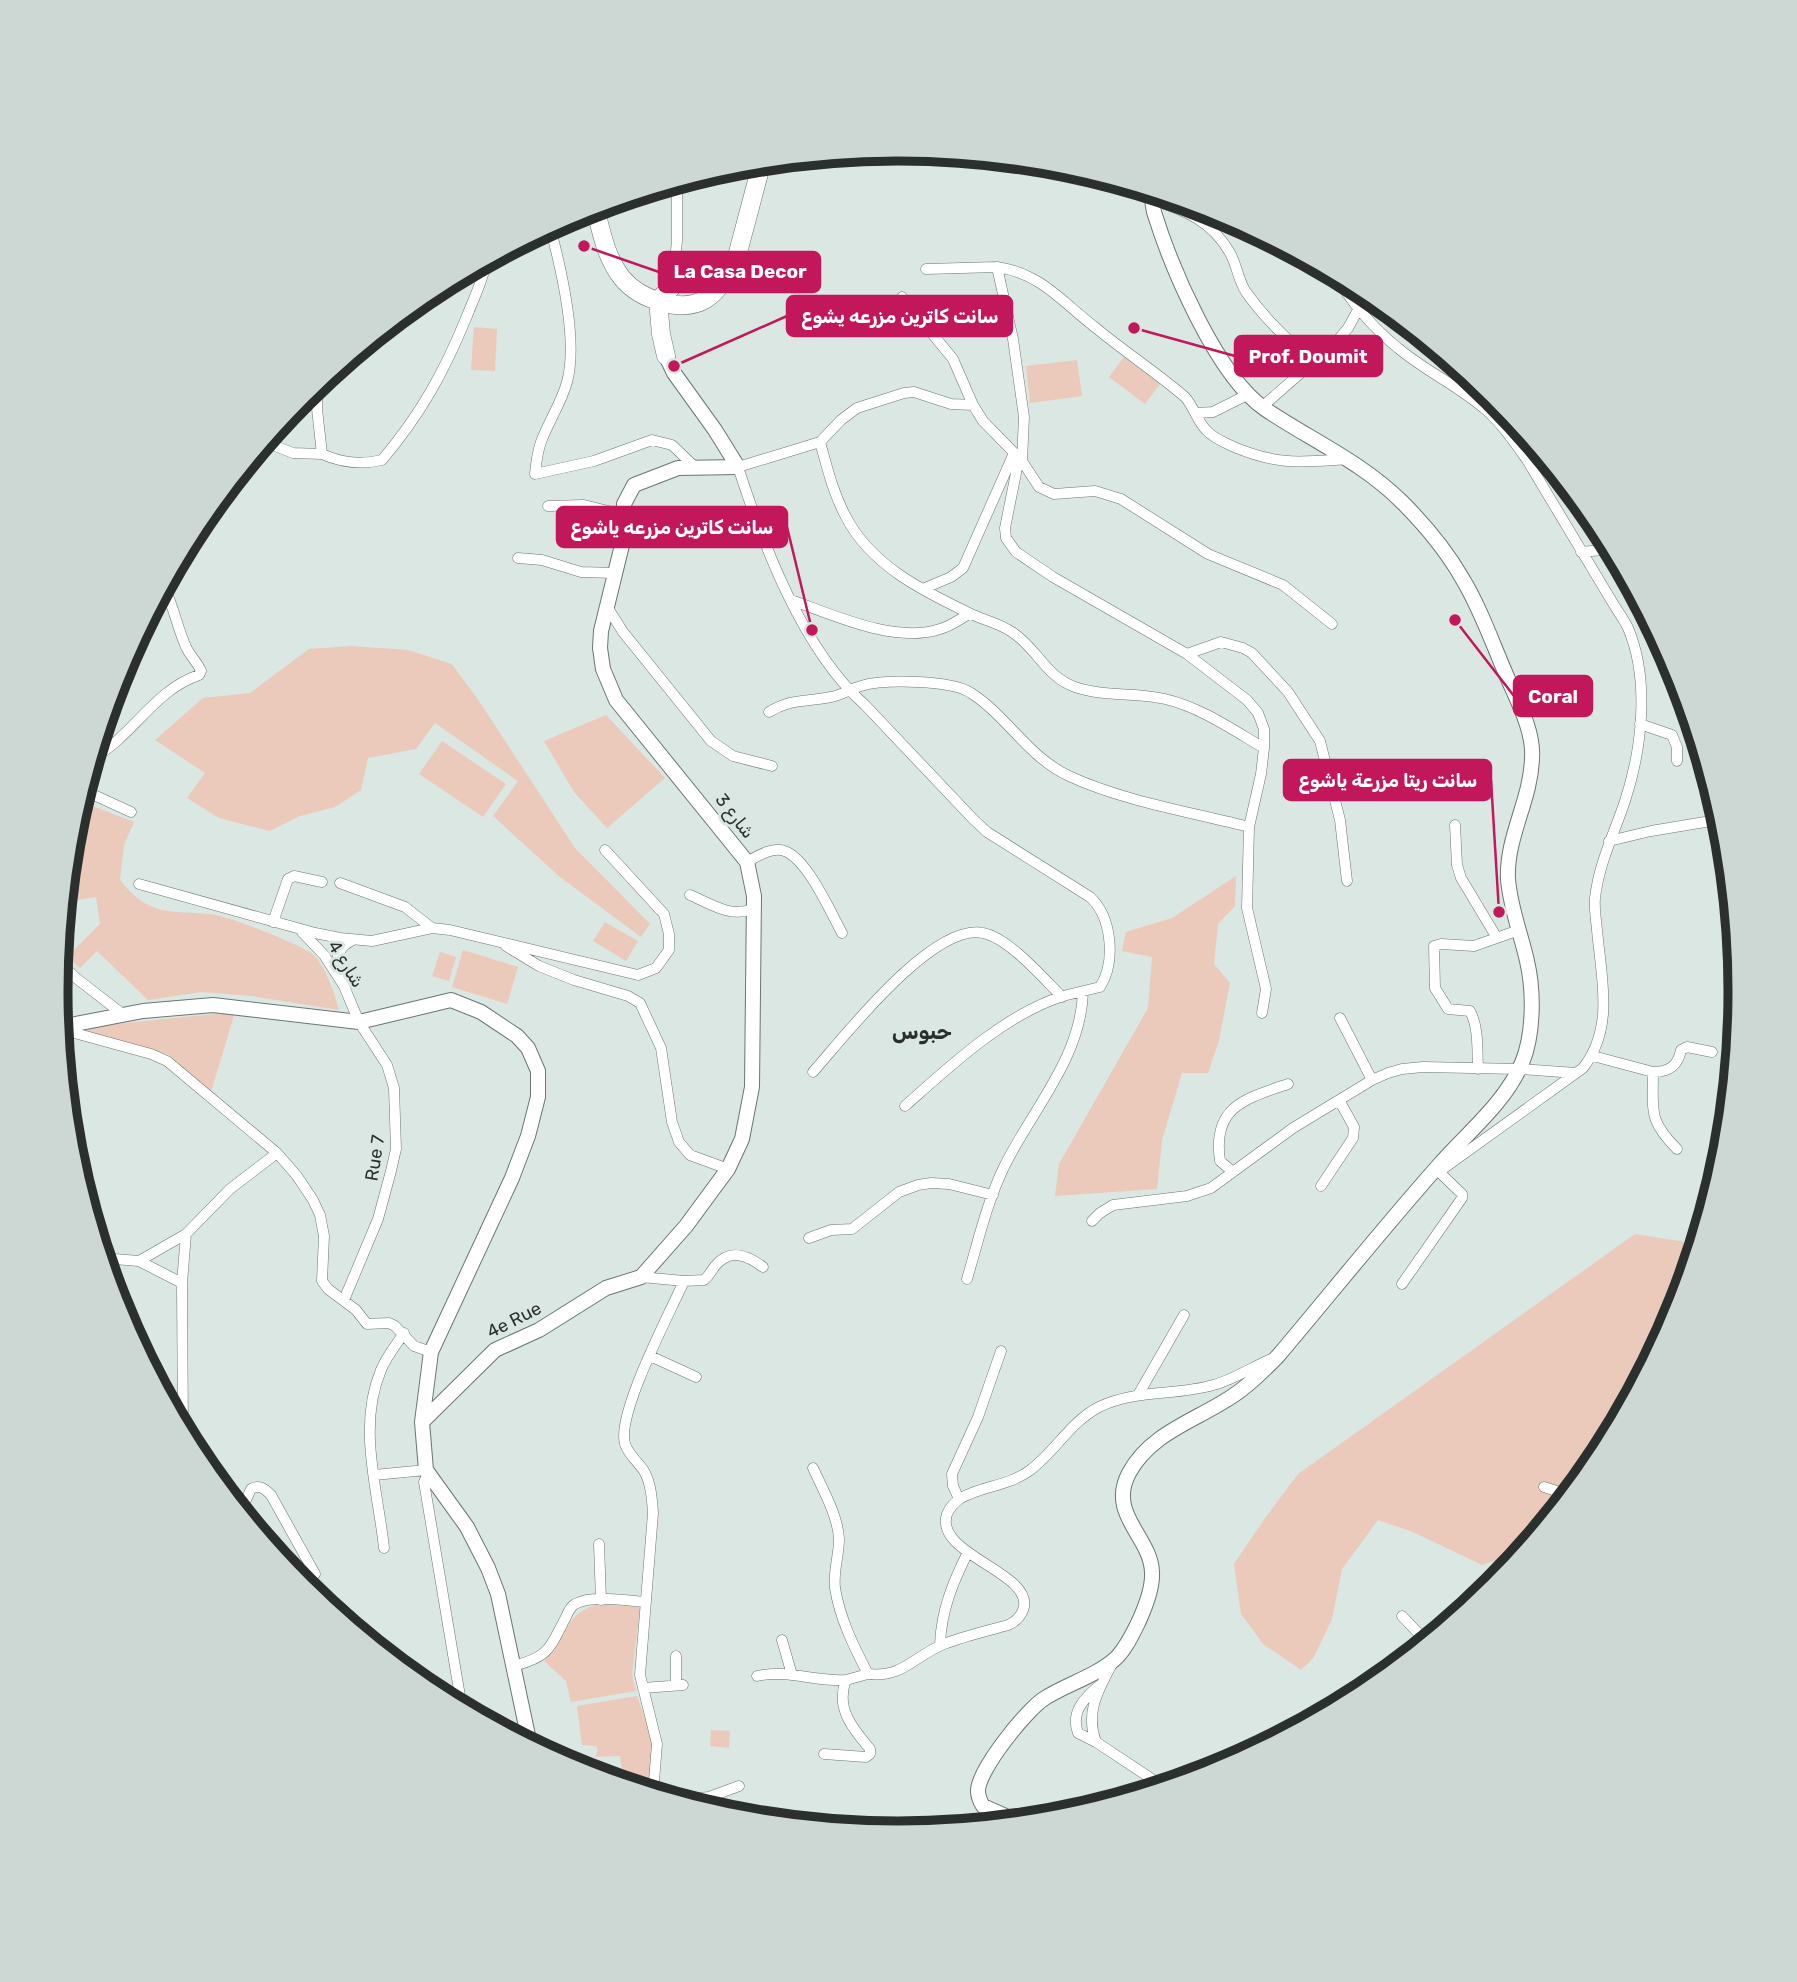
<svg xmlns="http://www.w3.org/2000/svg" width="1797" height="1982" font-family="Rubik,'Noto Sans Arabic',sans-serif">
  <rect width="100%" height="100%" fill="#dbe7e2"/>
  <!-- green -->
  <path fill="#ebc9bb" d="M474,327L497,329L495,371L471,370Z
    M1124,357L1160,384L1145,404L1109,377Z
    M1077,360L1082,396L1030,403L1026,366Z
    M351,646L408,650L452,664L479,701L575,848L650,924L641,937L560,877L493,816L518,781L435,723L416,749L368,758L361,790L335,807L300,816L270,831L219,818L187,798L205,773L155,740L203,698L250,693L309,649Z
    M606,715L665,778L607,828L574,792L544,741Z
    M442,741L506,784L483,817L419,774Z
    M78,806L95,807L134,822L124,845L120,880C151,920 174,909 216,915C232,918 306,946 315,956C327,971 334,992 339,1010L251,996L202,992L148,1000L97,951L80,968L67,957L100,924L96,897L77,900C78,883 72,873 70,856C68,840 74,822 78,806Z
    M1236,876L1235,906L1218,924L1214,964L1230,983L1219,1040L1208,1073H1182L1162,1140L1157,1189L1055,1196L1059,1164L1148,1008L1152,957L1122,951L1126,932L1172,918Z
    M605,922L638,941L626,961L593,941Z
    M463,950L518,967L507,1004L452,987Z
    M440,952L456,957L449,981L432,976Z
    M235,1012L211,1092L168,1054L74,1028Z
    M1635,1234L1698,1244L1677,1314L1599,1459L1523,1552L1482,1565L1413,1532L1378,1520L1342,1569L1332,1619L1314,1657L1301,1670L1263,1644L1241,1614L1234,1564L1263,1521L1298,1474Z
    M598,1604L640,1607L632,1675L636,1691L571,1702L566,1681L544,1661C568,1638 562,1615 598,1604Z
    M637,1696L652,1739V1792L624,1784L620,1756L595,1757L598,1750L596,1746L582,1745L577,1706Z
    M711,1730L730,1731L729,1748L710,1746Z"/>
  <g fill="none" stroke-linecap="round" stroke-linejoin="round">
    <!-- street casing -->
    <g stroke="#6b7672" stroke-width="11">
      <path id="street" d="M924,155L952,157L959,154
        M1152,200C1185,210 1212,221 1230,253C1237,265 1238,280 1246,292C1265,319 1288,340 1312,362
        M550,227C561,268 578,342 567,382C561,404 548,422 541,442C537,453 536,464 535,474L594,461L652,440L672,445L695,467
        M926,269L997,267
        M1335,274C1350,301 1374,329 1398,348C1425,371 1459,386 1486,410C1502,424 1515,443 1527,460L1614,605C1619,613 1624,620 1628,628C1650,680 1642,749 1625,801C1614,834 1599,863 1595,898C1594,908 1596,919 1597,930C1601,977 1615,1027 1583,1068L1440,1171
        M672,287L677,241V182
        M902,297L953,359L973,405L983,421L1022,461L1039,487L1054,494L1095,491L1121,499L1208,554L1283,585L1332,624
        M317,383V409L322,454C342,463 360,465 382,460C421,414 444,372 467,316C474,298 483,280 487,260
        M1262,407L1337,341L1348,328L1368,292
        M1488,411L1500,403
        M1197,413L1213,412L1249,394
        M265,442L293,453L322,454
        M820,442C827,467 833,493 846,517C871,565 921,590 969,613C983,620 999,623 1012,632C1037,648 1046,677 1075,687C1104,697 1136,692 1165,699C1200,707 1233,730 1264,748
        M1022,461L1024,417L1013,339L997,267C1041,273 1063,303 1096,328C1125,352 1157,373 1185,397C1194,407 1197,421 1206,430C1213,438 1225,443 1234,447C1280,466 1300,462 1348,459
        M548,506L584,505L624,515
        M1581,552L1613,549
        M518,558L542,560L581,572L614,573
        M925,588L951,577L963,568L1014,453
        M791,600C834,615 895,644 940,629C951,626 960,619 969,614
        M606,605L623,632L711,741L733,756L772,766
        M1187,654L1221,642L1243,648L1252,653L1288,692L1320,741L1340,820L1347,881
        M769,712C792,698 807,702 831,697C842,695 850,689 861,686C884,679 952,680 971,693C1007,716 1028,757 1069,776C1123,801 1190,812 1249,827L1261,774L1264,748V729L1258,713L1247,700L1187,654L1053,577L1016,552L1006,538L1005,528L1019,458
        M1640,724L1672,735L1677,747V761
        M93,758C133,736 154,690 199,675L201,671C198,663 190,656 186,647C177,627 174,607 164,587
        M83,790L131,812
        M1455,825L1457,865L1461,878L1497,938
        M1249,827L1247,908L1266,989L1262,1013
        M1609,841L1651,831L1723,819
        M747,862C757,856 775,845 787,852C809,863 830,911 842,933
        M340,883L405,907L432,928
        M139,884L315,933L340,938L372,941L432,928L450,930L638,975L656,968L669,950V934L664,914L605,850
        M690,895C711,904 730,918 753,909
        M64,913L66,909L65,904
        M273,922L288,879L294,876L322,882
        M302,932L324,955L344,986L359,1022L387,1065L394,1088L396,1149L391,1171L378,1219L344,1300
        M506,946L539,966L574,980L628,996L640,1003L661,1048L672,1122L679,1142L690,1155L728,1169
        M59,962L76,978L125,1016
        M338,973C335,958 338,947 353,940
        M1340,1018L1372,1080
        M60,1029L151,1054L167,1061L277,1153L297,1176L313,1200L320,1215L324,1236L322,1281L328,1289L356,1310L367,1324L389,1323L395,1326L414,1346L431,1352
        M1593,1056L1653,1072C1653,1111 1648,1120 1677,1149
        M1478,1069C1477,1050 1479,1028 1470,1011L1448,1009L1435,988L1434,946L1441,944L1474,946L1519,930
        M813,1072C844,1037 933,922 983,933C1009,938 1043,978 1062,997
        M1653,1072C1669,1072 1678,1066 1681,1050L1687,1047L1712,1052
        M905,1106C950,1066 1004,1015 1063,996C1075,993 1088,990 1100,987C1116,962 1112,917 1090,897L987,832L974,820L865,705C803,651 763,544 738,467L820,442L841,420L857,408L904,393L914,392L951,404L973,405
        M1233,1172L1220,1161C1212,1107 1244,1099 1288,1084
        M1321,1186L1353,1138L1354,1127L1339,1100
        M1092,1221L1100,1213L1113,1205L1187,1196L1211,1188L1293,1128L1372,1080L1388,1073L1402,1069L1423,1067L1519,1069L1576,1073
        M809,1238L831,1230L852,1229L899,1192L918,1185L931,1183L949,1184L993,1195
        M104,1261L114,1259L139,1261L186,1234L230,1189L277,1153
        M139,1261L182,1283
        M641,1277L684,1281C670,1313 616,1414 625,1444C628,1454 638,1462 644,1471C651,1483 652,1499 653,1513L640,1675L657,1744L653,1793
        M967,1279C978,1242 987,1202 1004,1167C1032,1110 1081,1058 1083,992
        M684,1281L704,1280C710,1275 711,1271 715,1266C730,1248 747,1255 763,1267
        M1402,1284L1462,1198V1194L1436,1169
        M650,1356L696,1377
        M1138,1395L1184,1315
        M183,1432L182,1283L186,1234
        M813,1468C823,1490 838,1516 839,1539C839,1556 833,1571 835,1588C840,1619 854,1647 868,1674C903,1678 914,1656 944,1644C965,1636 987,1631 1008,1625C1015,1622 1020,1618 1023,1610C1037,1573 933,1555 947,1514C950,1507 955,1502 961,1498C982,1486 1008,1486 1029,1471C1055,1452 1070,1422 1099,1407C1136,1389 1176,1396 1213,1385C1233,1380 1252,1367 1271,1359
        M428,1474L424,1482L462,1708
        M374,1475L426,1470
        M1544,1487L1569,1495
        M959,1499L953,1486L952,1474L978,1417L1001,1351
        M241,1511L251,1489C259,1484 265,1489 271,1495L315,1574
        M599,1544L601,1600
        M384,1548C378,1490 357,1427 381,1370C386,1357 396,1345 404,1333
        M1402,1616L1422,1637L1430,1640
        M782,1640L792,1675
        M940,1645C941,1611 953,1582 968,1552
        M514,1666C550,1656 549,1649 566,1617C568,1612 570,1607 575,1604C594,1594 625,1601 646,1602
        M757,1676C786,1669 815,1682 846,1680
        M676,1684V1656
        M1100,1685C1085,1697 1070,1712 1078,1733L1096,1742L1164,1787
        M643,1688L683,1685
        M1096,1742C1085,1712 1098,1691 1112,1664
        M824,1754L866,1757L870,1754V1749C853,1729 835,1708 846,1680L868,1674
        M709,1797L739,1786
        M678,1800L709,1797L715,1803L719,1813"/>
    </g>
    <!-- secondary casing -->
    <g stroke="#6b7672" stroke-width="16">
      <path id="secondary" d="M666,356L674,373L715,430L738,467
        M60,1027L143,1011L213,1005L359,1022L451,1000L481,1012L517,1036L528,1048L538,1071V1097L528,1136L512,1178L431,1352L422,1422L426,1470L467,1527L488,1568L498,1594L530,1745
        M422,1422L495,1350L539,1330L606,1288L641,1277L686,1226L728,1169L742,1139L752,1087L754,896L747,862L616,700L603,669L600,648L601,631L623,541L624,504L634,485L678,468L738,467
        M1019,1822L983,1806C980,1801 978,1797 978,1791C978,1770 1027,1709 1045,1698C1067,1684 1096,1676 1115,1659C1125,1650 1132,1635 1138,1623C1145,1608 1153,1589 1152,1572C1151,1537 1107,1514 1129,1473C1151,1432 1198,1420 1234,1395C1251,1384 1264,1370 1278,1356C1332,1292 1384,1227 1439,1165C1467,1133 1505,1103 1522,1063C1534,1034 1534,991 1527,961C1521,934 1510,907 1508,879C1506,837 1531,800 1532,758C1534,732 1518,702 1508,679C1493,645 1481,609 1462,578C1446,550 1425,525 1402,502C1362,462 1311,440 1265,409C1217,376 1171,267 1154,212L1152,200L1155,193"/>
    </g>
    <!-- highway casing -->
    <g stroke="#6b7672" stroke-width="19">
      <path id="highway" d="M595,207C601,231 606,258 622,278C639,299 681,314 706,299C720,290 728,274 736,260L762,162
        M666,356L661,334L658,300L672,287"/>
    </g>
    <!-- street -->
    <use href="#street" stroke="#fff" stroke-width="10"/>
    <!-- secondary -->
    <use href="#secondary" stroke="#fff" stroke-width="14"/>
    <!-- highway -->
    <use href="#highway" stroke="#fff" stroke-width="18"/>
  </g>
  <g text-anchor="middle" dominant-baseline="central" stroke-width="6" stroke-linejoin="round" paint-order="stroke">
    <!-- street labels -->
    <g font-size="18" fill="#2b302e" stroke="#dbe7e2">
      <text transform="translate(735 816) rotate(52)">شارع 3</text>
      <text transform="translate(346 964) rotate(58)">شارع 4</text>
      <text transform="translate(375 1158) rotate(-81)">Rue 7</text>
      <text transform="translate(514 1320) rotate(-27)">4e Rue</text>
    </g>
    <!-- quarter labels -->
    <g font-size="21" font-weight="bold" fill="#2b302e" stroke="#dbe7e2">
      <text x="922" y="1031">حبوس</text>
    </g>
  </g>
  <!-- crop -->
  <path d="M0 0H1797V1982H0ZM68 991a830 830 0 1 1 1660 0a830 830 0 1 1-1660 0Z" fill="#cdd8d4" fill-rule="evenodd"/>
  <path fill="none" stroke="#2b302e" stroke-width="9" d="M68 991a830 830 0 1 1 1660 0a830 830 0 1 1-1660 0Z"/>
  <!-- callouts -->
  <path fill="none" stroke="#c2185b" stroke-width="2.5" d="M584 246L659 272M674 366L787 316M1134 328L1235 356M812 630L787 527M1455 620L1514 696M1499 912L1491 780"/>
  <g fill="#c2185b" stroke="#dbe7e2" stroke-width="2.5">
    <circle cx="584" cy="246" r="7"/>
    <circle cx="674" cy="366" r="7"/>
    <circle cx="1134" cy="328" r="7"/>
    <circle cx="812" cy="630" r="7"/>
    <circle cx="1455" cy="620" r="7"/>
    <circle cx="1499" cy="912" r="7"/>
  </g>
  <g fill="#c2185b" stroke="#c2185b" stroke-width="2.5">
    <rect x="659" y="252" width="161" height="40" rx="7"/>
    <rect x="787" y="296" width="225" height="40" rx="7"/>
    <rect x="1235" y="336" width="147" height="40" rx="7"/>
    <rect x="557" y="507" width="230" height="40" rx="7"/>
    <rect x="1514" y="676" width="78" height="40" rx="7"/>
    <rect x="1284" y="760" width="207" height="40" rx="7"/>
  </g>
  <g font-size="19" text-anchor="middle" font-weight="bold" fill="#fff">
    <text x="740" y="278">La Casa Decor</text>
    <text x="900" y="323">سانت كاترين مزرعه يشوع</text>
    <text x="1308" y="363">Prof. Doumit</text>
    <text x="672" y="534">سانت كاترين مزرعه ياشوع</text>
    <text x="1553" y="703">Coral</text>
    <text x="1388" y="787">سانت ريتا مزرعة ياشوع</text>
  </g>
</svg>
